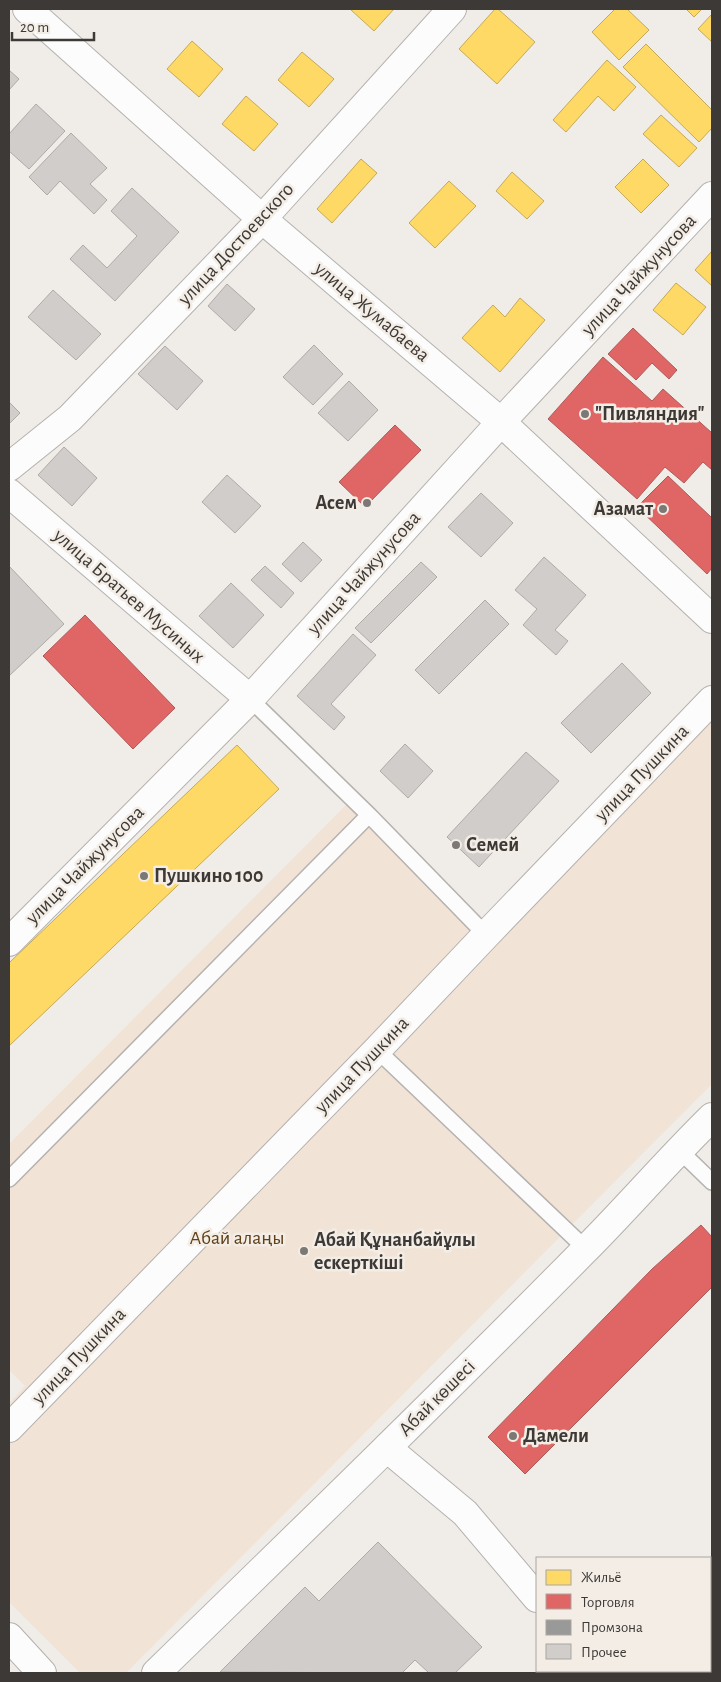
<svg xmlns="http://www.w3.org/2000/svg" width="721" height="1682" font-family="'Alegreya Sans',sans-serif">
  <rect width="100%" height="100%" fill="#f0ede9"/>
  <!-- green -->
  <path fill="#f1e4d6" d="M712,694V1084L126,1673H80L9,1602V1403L25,1386L9,1370V1144L352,799L480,927Z"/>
  <!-- homes -->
  <path fill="#ffd966" stroke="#c4a958" d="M350,9H394L374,31Z
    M495,9H498L535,42L497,84L459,49Z
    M615,9H627L649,30L619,60L592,32Z
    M686,9H702L694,17Z
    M712,14V42L698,29Z
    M192,41L223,69L199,97L167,69Z
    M646,44L712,110V128L699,142L623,67Z
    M302,52L334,79L309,107L278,80Z
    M607,60L636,87L614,111L598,96L566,132L553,120Z
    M246,96L278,124L254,151L222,124Z
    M661,115L697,148L679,167L643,134Z
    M361,159L377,173L332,223L317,209Z
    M643,159L669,185L641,213L615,187Z
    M512,172L544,201L527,219L496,191Z
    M449,181L476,206L435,248L409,223Z
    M712,251V286L695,270Z
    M676,283L706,307L683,335L653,310Z
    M520,298L545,320L500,372L462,338L493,305L505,317Z
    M237,745L279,789L9,1046V963Z"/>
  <!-- shops -->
  <path fill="#e06666" stroke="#af5858" d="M633,328L677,370L669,379L652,363L636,380L608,354Z
    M603,357L652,401L663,389L712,433V470L703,462L684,483L665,467L637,499L548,419Z
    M395,425L421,450L365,507L339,482Z
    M668,476L712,518V568L707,574L637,507Z
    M85,615L175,708L133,749L43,656Z
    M701,1225L712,1237V1287L525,1474L488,1437L652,1269Z"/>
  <!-- industry -->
  <path fill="#999" stroke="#7d7c7b" d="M712,1635V1673H673L675,1671H710V1638Z"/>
  <!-- building -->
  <path fill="#d0cdca" stroke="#adaaa8" d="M9,70L19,79L9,90Z
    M36,104L65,131L29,169L9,151V134Z
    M71,133L107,168L90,184L107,200L94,214L60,181L47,195L29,177Z
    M132,188L179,232L115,301L70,259L83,245L107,268L137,236L111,211Z
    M227,284L255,309L235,331L208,306Z
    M53,290L101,334L76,360L28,317Z
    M314,345L343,374L313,405L283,377Z
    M165,346L203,381L177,410L138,374Z
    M349,381L378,410L348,441L318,413Z
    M9,402L20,413L9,424Z
    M64,447L97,478L72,506L38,475Z
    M227,475L261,506L235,533L202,502Z
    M481,493L513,523L481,557L448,527Z
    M303,542L322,560L301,582L282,564Z
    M544,557L586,595L555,630L568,641L556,655L523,625L537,609L515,590Z
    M421,562L437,577L371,643L355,628Z
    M9,566L64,624L9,676Z
    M265,566L294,593L281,608L251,580Z
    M231,583L264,615L233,648L199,616Z
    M485,600L509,624L439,694L415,670Z
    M353,634L376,655L331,704L345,717L334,730L297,696Z
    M622,663L651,693L591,753L561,723Z
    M405,744L433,771L408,798L380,771Z
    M526,752L559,781L479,867L447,837Z
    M378,1542L482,1647L455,1673H429L415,1660L402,1673L220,1672L305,1587L319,1601Z"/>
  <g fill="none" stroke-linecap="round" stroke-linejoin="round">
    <!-- service casing -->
    <g stroke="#b4b1ae" stroke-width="18">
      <path id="service" d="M250,699L369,815L486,935
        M377,1050L586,1249
        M679,1150L712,1182
        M9,1179L369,815"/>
    </g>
    <!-- minor casing -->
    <g stroke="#b4b1ae" stroke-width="30">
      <path id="minor" d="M9,467L70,418L262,219L452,9
        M9,493L250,699
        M9,942L250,699L501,422
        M9,1428L377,1050L486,935L712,700
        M387,1448L465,1513L537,1598
        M9,1637L42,1673
        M600,1671L602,1673"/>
    </g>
    <!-- tertiary casing -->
    <g stroke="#b4b1ae" stroke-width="30">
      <path id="tertiary" d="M27,9L262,219L501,422L712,619
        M501,422L712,196"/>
    </g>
    <!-- secondary casing -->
    <g stroke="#b4b1ae" stroke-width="30">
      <path id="secondary" d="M156,1673C300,1533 443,1394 584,1251C628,1207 668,1160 712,1117"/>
    </g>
    <!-- service -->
    <use href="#service" stroke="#fdfcfc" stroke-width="15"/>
    <!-- minor -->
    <use href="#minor" stroke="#fdfcfc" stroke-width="28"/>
    <!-- tertiary -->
    <use href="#tertiary" stroke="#fdfcfc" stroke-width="28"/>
    <!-- secondary -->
    <use href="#secondary" stroke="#fdfcfc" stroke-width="28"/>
  </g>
  <!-- markers -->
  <g fill="#7b7875" stroke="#f3ede6" stroke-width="2">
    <circle cx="585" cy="414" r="5"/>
    <circle cx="367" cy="503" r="5"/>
    <circle cx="663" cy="509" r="5"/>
    <circle cx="456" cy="845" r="5"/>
    <circle cx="144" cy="876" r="5"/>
    <circle cx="304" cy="1251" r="5"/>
    <circle cx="513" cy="1436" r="5"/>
  </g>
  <g text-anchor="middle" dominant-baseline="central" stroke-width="5" stroke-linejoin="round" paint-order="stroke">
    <!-- street labels -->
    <g font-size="20" fill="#3c3936" stroke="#f3ede6">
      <text transform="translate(236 244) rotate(-47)">улица Достоевского</text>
      <text transform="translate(639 275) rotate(-47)">улица Чайжунусова</text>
      <text transform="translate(372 312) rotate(40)">улица Жумабаева</text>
      <text transform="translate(364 573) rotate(-48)">улица Чайжунусова</text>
      <text transform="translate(129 596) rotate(41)">улица Братьев Мусиных</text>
      <text transform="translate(642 773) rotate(-46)">улица Пушкина</text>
      <text transform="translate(85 865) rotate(-45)">улица Чайжунусова</text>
      <text transform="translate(362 1065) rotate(-46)">улица Пушкина</text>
      <text transform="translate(79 1356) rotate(-46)">улица Пушкина</text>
      <text transform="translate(437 1398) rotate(-45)">Абай көшесі</text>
    </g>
    <!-- poi labels -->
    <g font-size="20" font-weight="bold" fill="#3c3936" stroke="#f3ede6" text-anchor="start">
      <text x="595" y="414">"Пивляндия"</text>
      <text x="357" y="503" text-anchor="end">Асем</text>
      <text x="653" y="509" text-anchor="end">Азамат</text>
      <text x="466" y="845">Семей</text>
      <text x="154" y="876">Пушкино 100</text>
      <text x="314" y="1240">Абай Құнанбайұлы<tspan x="314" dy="23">ескерткіші</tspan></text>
      <text x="523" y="1436">Дамели</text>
    </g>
    <!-- park labels -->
    <g font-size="20" fill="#5f4017" stroke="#f3ede6">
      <text x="237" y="1238">Абай алаңы</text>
    </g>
  </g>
  <!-- border -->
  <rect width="721" height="1682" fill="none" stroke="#3c3936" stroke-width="20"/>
  <!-- legend -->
  <rect x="536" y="1557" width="175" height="115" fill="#f3ede6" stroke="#aaa5a0"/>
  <rect x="546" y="1570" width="25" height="15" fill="#ffd966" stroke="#aaa5a0"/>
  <text x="581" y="1582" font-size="15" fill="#3c3936">Жильё</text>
  <rect x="546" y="1594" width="25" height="15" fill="#e06666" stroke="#aaa5a0"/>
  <text x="581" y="1607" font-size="15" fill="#3c3936">Торговля</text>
  <rect x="546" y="1620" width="25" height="15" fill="#999999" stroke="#aaa5a0"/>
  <text x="581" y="1632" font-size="15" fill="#3c3936">Промзона</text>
  <rect x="546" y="1644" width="25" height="15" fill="#d0cdca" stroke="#aaa5a0"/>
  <text x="581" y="1657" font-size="15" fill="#3c3936">Прочее</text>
  <!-- scale -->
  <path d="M12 32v8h82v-8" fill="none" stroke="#3c3936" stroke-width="2.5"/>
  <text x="20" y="32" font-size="15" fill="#3c3936" stroke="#f3ede6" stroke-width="4" paint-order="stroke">20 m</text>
</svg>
